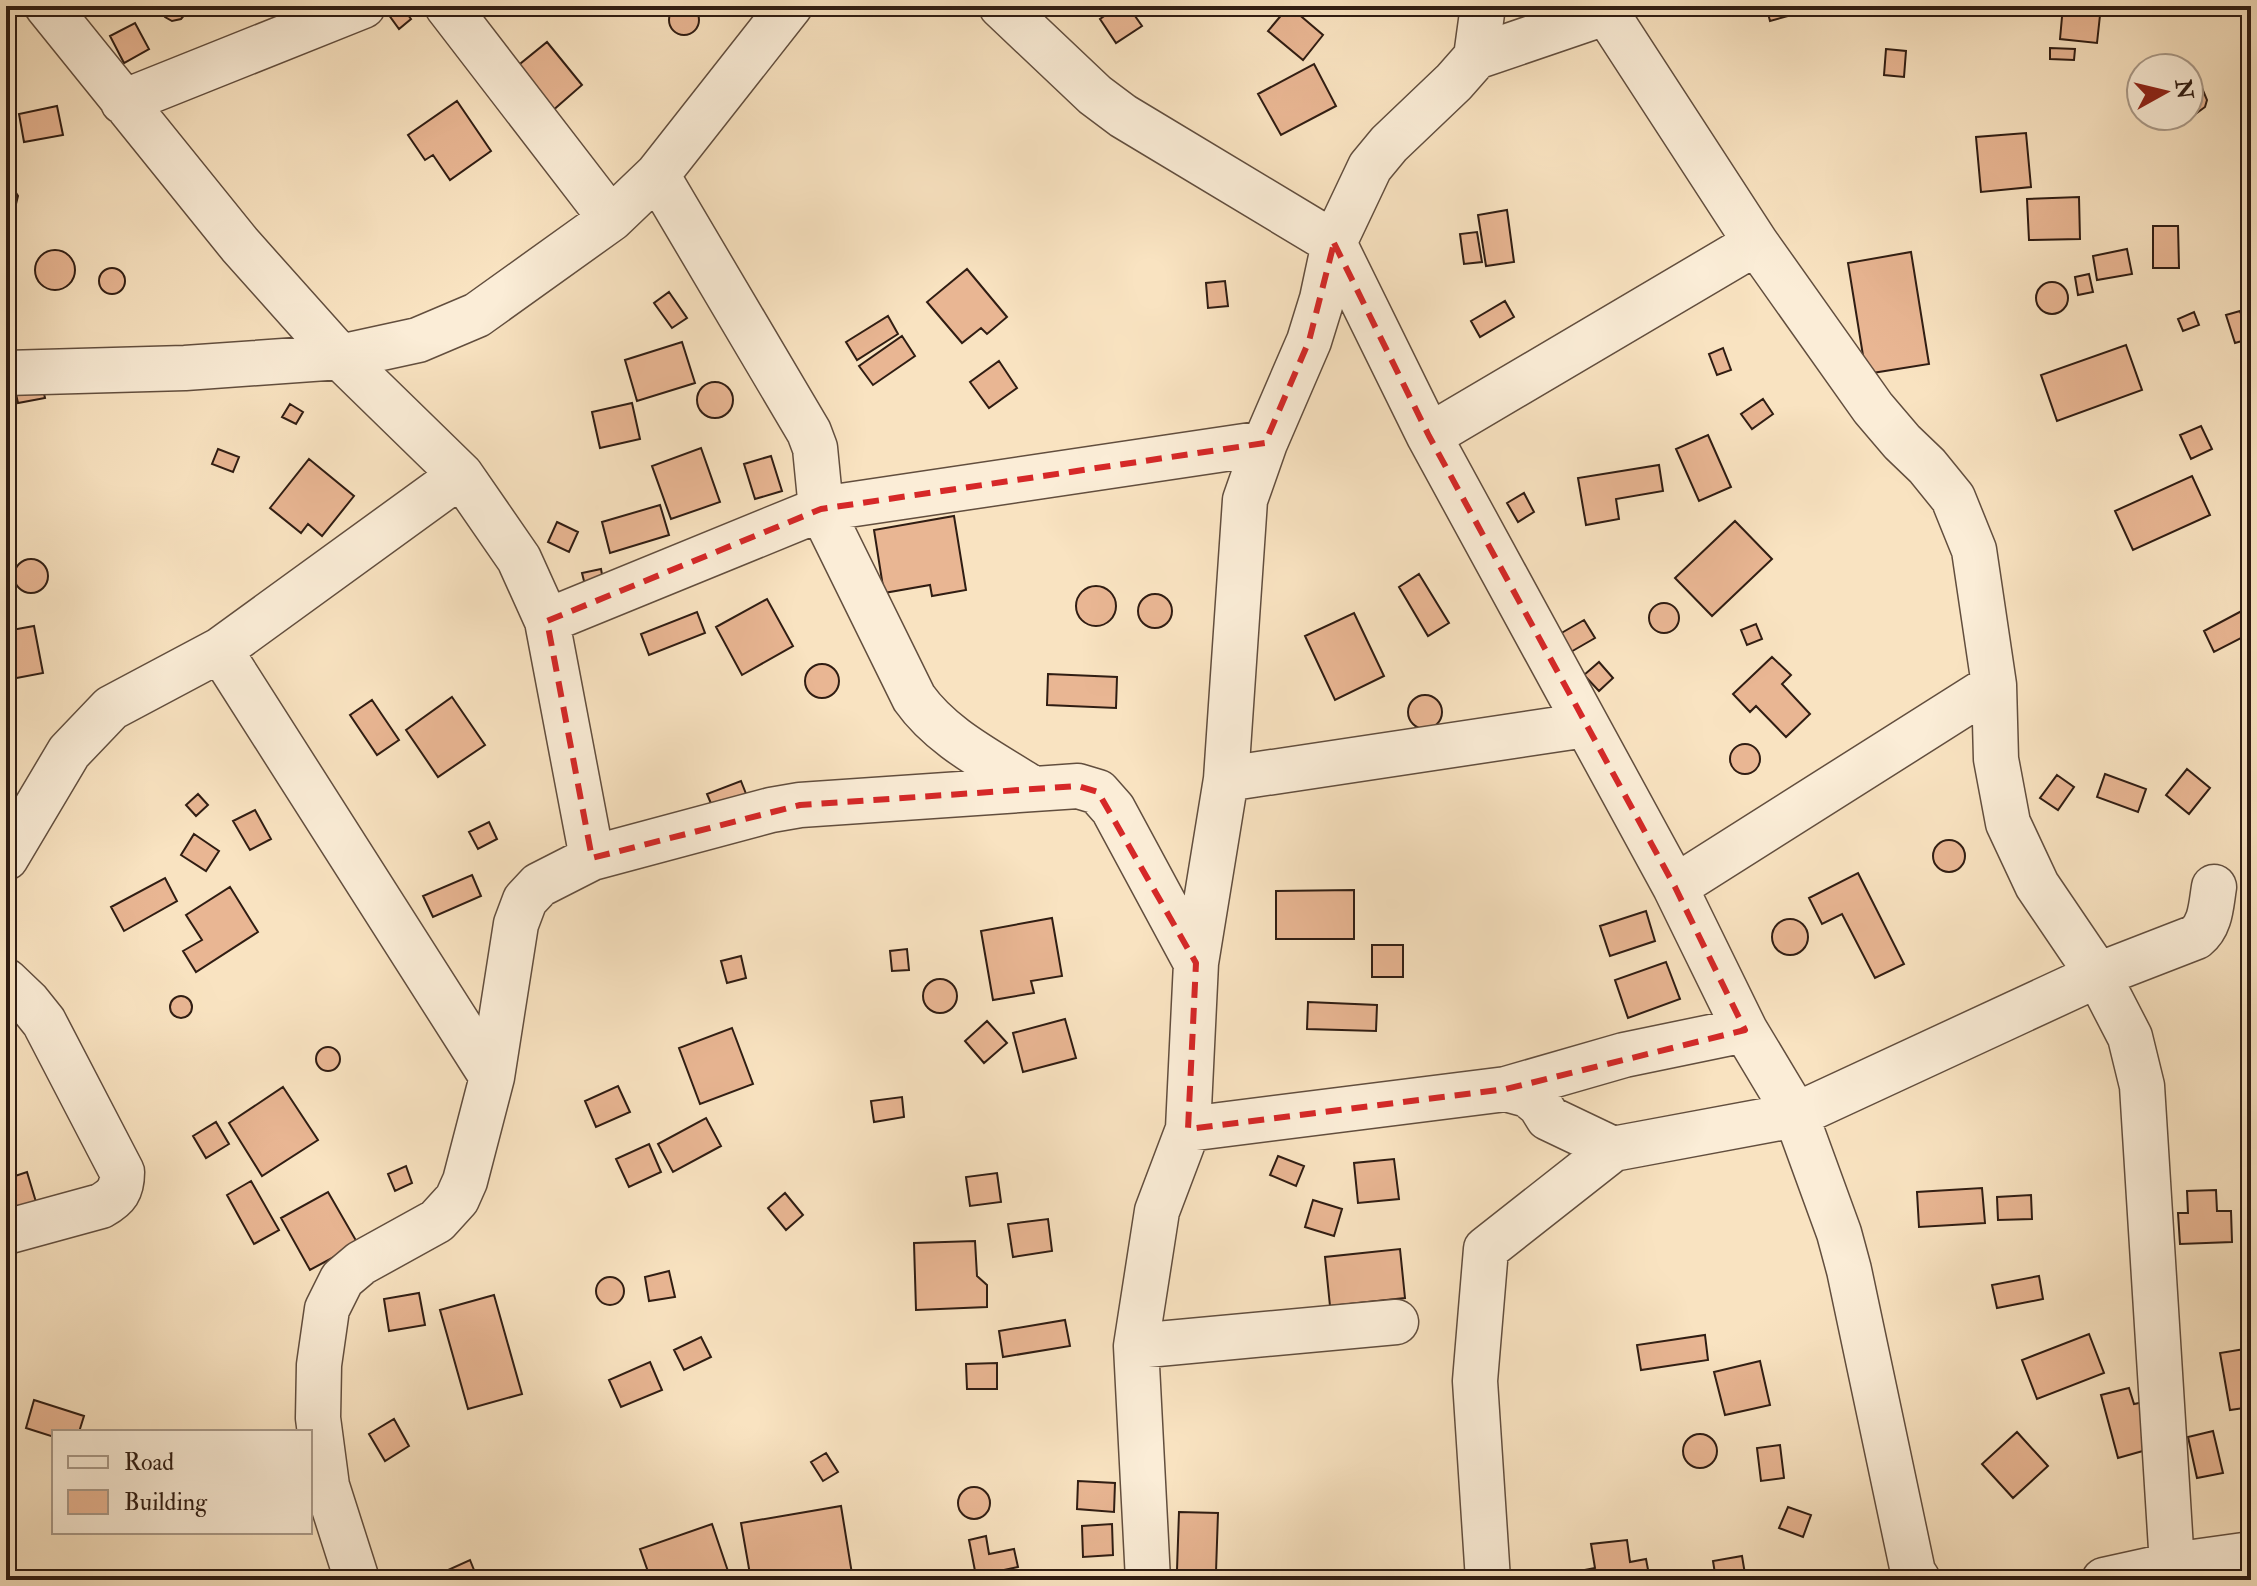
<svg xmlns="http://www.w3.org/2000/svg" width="2257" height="1586" font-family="'IM FELL Double Pica',serif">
  <rect width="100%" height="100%" fill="#f9e3c1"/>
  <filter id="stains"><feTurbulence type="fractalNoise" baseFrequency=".0025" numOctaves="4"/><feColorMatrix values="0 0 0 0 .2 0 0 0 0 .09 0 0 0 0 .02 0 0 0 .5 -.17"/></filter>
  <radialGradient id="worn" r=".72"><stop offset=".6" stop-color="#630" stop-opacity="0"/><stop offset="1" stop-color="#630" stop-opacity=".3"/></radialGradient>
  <!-- building -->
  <path fill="#e9b693" stroke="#301d13" stroke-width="2" d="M669 20a15 15 0 1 1 30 0a15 15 0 1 1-30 0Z
    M161,6H187L186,13L181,19L172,21L165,17L160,10Z
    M394,6H401L411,19L399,29L386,11Z
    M1119,6H1128L1142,26L1116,43L1100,19Z
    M1289,6L1323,35L1303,60L1268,31Z
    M1766,6H1793L1795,14L1770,21Z
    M2063,6H2101L2097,43L2060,39Z
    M135,23L149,49L124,63L110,36Z
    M547,42L582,85L551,112L515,68Z
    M2050,48L2075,49L2074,60L2050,59Z
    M1886,49L1906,51L1904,77L1884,75Z
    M1314,64L1336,106L1281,135L1258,94Z
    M2189,84L2198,85L2202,88L2207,100L2205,107L2194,115L2189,116Z
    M457,101L491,151L450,180L433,155L425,160L408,135Z
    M57,106L63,135L24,142L19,114Z
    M2026,133L2031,187L1981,192L1976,137Z
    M6,185L13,188L18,196L16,204L10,210L6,211Z
    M2079,197L2080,239L2029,240L2027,199Z
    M1507,210L1514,262L1486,266L1478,215Z
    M2153,226H2178L2179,268H2153Z
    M1477,232L1482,262L1464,264L1460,234Z
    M2127,249L2132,274L2097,280L2093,256Z
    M35 270a20 20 0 1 1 40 0a20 20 0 1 1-40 0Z
    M1911,252L1929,364L1866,374L1848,263Z
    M99 281a13 13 0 1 1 26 0a13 13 0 1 1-26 0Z
    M967,269L1007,317L987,334L981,328L962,343L927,302Z
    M2089,274L2093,292L2078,295L2075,277Z
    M1225,281L1228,306L1208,308L1206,283Z
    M2036 298a16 16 0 1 1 32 0a16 16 0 1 1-32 0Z
    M669,292L687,318L672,328L654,303Z
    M1505,301L1514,317L1480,337L1471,321Z
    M2240,311L2249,339L2235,343L2226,315Z
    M2194,312L2199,325L2183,331L2178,319Z
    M888,316L898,334L857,360L846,342Z
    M902,336L915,356L873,385L859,366Z
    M682,342L695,383L637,401L625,360Z
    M2126,345L2142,390L2057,421L2041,375Z
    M1723,348L1731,370L1717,375L1709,354Z
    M999,361L1017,388L989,408L970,382Z
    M40,376L45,398L18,403L13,381Z
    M697 400a18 18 0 1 1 36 0a18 18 0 1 1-36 0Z
    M1763,399L1773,414L1752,429L1741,414Z
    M632,403L640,439L600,448L592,412Z
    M290,404L303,412L296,424L282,417Z
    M2201,426L2212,449L2191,459L2180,435Z
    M1708,435L1731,487L1699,501L1676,449Z
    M701,448L720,502L671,519L652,466Z
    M218,449L239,457L233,472L212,464Z
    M771,456L782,491L755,499L744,464Z
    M309,459L354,496L322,536L308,524L301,533L270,508Z
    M1659,465L1663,491L1616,499L1619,519L1586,525L1578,478Z
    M2192,476L2210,515L2133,550L2115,511Z
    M1524,493L1534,512L1518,522L1507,503Z
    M660,505L669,535L610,553L602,522Z
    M954,516L966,590L932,596L930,585L884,593L874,530Z
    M1735,521L1772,559L1712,616L1675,578Z
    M557,522L578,532L569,552L548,542Z
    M14 576a17 17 0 1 1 34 0a17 17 0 1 1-34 0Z
    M601,569L604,585L586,589L582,573Z
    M1419,574L1449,623L1428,636L1399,587Z
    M1076 606a20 20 0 1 1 40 0a20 20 0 1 1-40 0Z
    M1138 611a17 17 0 1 1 34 0a17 17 0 1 1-34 0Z
    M767,599L793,646L742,675L716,627Z
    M1649 618a15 15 0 1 1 30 0a15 15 0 1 1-30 0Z
    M2251,606V633L2214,652L2204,631Z
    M697,612L705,633L649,655L641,634Z
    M1354,613L1384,676L1335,700L1305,636Z
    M1584,620L1595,638L1569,653L1558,635Z
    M1756,624L1762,639L1747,645L1741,630Z
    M34,626L43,673L6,680V631Z
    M1772,657L1791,675L1782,684L1810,714L1786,737L1756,706L1750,712L1733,694Z
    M1599,662L1613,678L1599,691L1584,675Z
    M805 681a17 17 0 1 1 34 0a17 17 0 1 1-34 0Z
    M1048,674L1117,677L1116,708L1047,705Z
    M1408 712a17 17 0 1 1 34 0a17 17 0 1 1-34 0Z
    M452,697L485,745L438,777L406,730Z
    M372,700L399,740L377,755L350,715Z
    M1730 759a15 15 0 1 1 30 0a15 15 0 1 1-30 0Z
    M2187,769L2210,788L2189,814L2166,795Z
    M2105,774L2146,789L2138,812L2097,797Z
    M2057,775L2074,787L2058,810L2040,798Z
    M741,781L750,804L717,818L707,794Z
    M198,794L208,805L196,816L186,805Z
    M255,810L271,839L250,850L233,821Z
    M489,822L497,839L478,849L469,832Z
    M194,834L219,851L206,871L181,855Z
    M1933 856a16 16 0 1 1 32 0a16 16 0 1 1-32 0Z
    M1858,873L1904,964L1875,978L1842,914L1822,924L1809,898Z
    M472,875L481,896L433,917L423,896Z
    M165,878L177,901L124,931L111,907Z
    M230,887L258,932L196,972L183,951L202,940L186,915Z
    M1354,890V939H1276V891Z
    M1646,911L1655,941L1610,956L1600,926Z
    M1052,918L1062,976L1031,981L1034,993L993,1000L981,931Z
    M1772 937a18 18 0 1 1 36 0a18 18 0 1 1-36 0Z
    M1372,945H1403V977H1372Z
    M907,949L909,970L892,971L890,951Z
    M741,956L746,978L727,983L721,961Z
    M1666,962L1680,999L1628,1018L1615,980Z
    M923 996a17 17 0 1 1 34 0a17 17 0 1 1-34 0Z
    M170 1007a11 11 0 1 1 22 0a11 11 0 1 1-22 0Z
    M1308,1002L1377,1005L1376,1031L1307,1029Z
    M6,1006L13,1024L6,1027Z
    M1065,1019L1076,1058L1023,1072L1013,1033Z
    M987,1021L1007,1043L984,1063L965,1041Z
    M732,1028L753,1084L700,1104L679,1048Z
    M316 1059a12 12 0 1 1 24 0a12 12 0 1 1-24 0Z
    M618,1086L630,1112L596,1127L585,1101Z
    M283,1087L318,1140L262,1176L229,1123Z
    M902,1097L904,1117L874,1122L871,1101Z
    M706,1118L721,1146L673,1172L658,1144Z
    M216,1122L229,1144L206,1158L193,1136Z
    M649,1144L661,1172L629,1187L616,1159Z
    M1278,1156L1304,1166L1296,1186L1270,1175Z
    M1394,1159L1399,1199L1358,1203L1354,1163Z
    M406,1166L412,1183L395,1191L388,1174Z
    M27,1172L36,1202L6,1211V1179Z
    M997,1173L1001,1202L970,1206L966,1177Z
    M251,1181L279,1230L254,1244L227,1195Z
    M1982,1188L1985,1223L1919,1227L1917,1192Z
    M2216,1190L2217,1211H2231L2232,1242L2180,1244L2178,1213H2188L2187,1191Z
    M328,1192L358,1244L310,1270L281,1218Z
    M785,1193L803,1215L786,1230L768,1208Z
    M2031,1195L2032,1219L1998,1220L1997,1197Z
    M1313,1200L1342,1209L1334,1236L1305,1227Z
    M1048,1219L1052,1251L1013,1257L1008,1224Z
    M975,1241L977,1276L987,1285V1307L916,1310L914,1243Z
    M1400,1249L1405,1298L1330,1306L1325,1257Z
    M669,1271L675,1297L649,1301L645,1277Z
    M2039,1276L2043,1299L1997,1308L1992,1285Z
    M596 1291a14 14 0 1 1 28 0a14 14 0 1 1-28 0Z
    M419,1293L425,1325L389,1331L384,1299Z
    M494,1295L522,1394L468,1409L440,1310Z
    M1065,1320L1070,1346L1003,1357L999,1331Z
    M2089,1334L2104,1373L2037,1399L2022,1360Z
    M1705,1335L1708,1360L1641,1370L1637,1345Z
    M701,1337L711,1357L684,1370L674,1350Z
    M2251,1348V1407L2230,1410L2220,1353Z
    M1760,1361L1770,1405L1725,1415L1714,1372Z
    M650,1362L662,1390L621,1407L609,1380Z
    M997,1363V1389H967L966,1364Z
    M2129,1388L2134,1404L2144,1402L2157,1447L2118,1458L2101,1395Z
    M34,1400L84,1416L79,1432H54V1437L26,1428Z
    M394,1419L409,1446L385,1461L369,1434Z
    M2213,1431L2223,1473L2197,1478L2188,1437Z
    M2017,1432L2048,1466L2013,1498L1982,1464Z
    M1683 1451a17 17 0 1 1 34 0a17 17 0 1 1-34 0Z
    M1780,1445L1784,1478L1761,1481L1757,1448Z
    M826,1453L838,1472L823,1481L811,1462Z
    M1078,1481L1115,1483L1114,1512L1077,1509Z
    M958 1503a16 16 0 1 1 32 0a16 16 0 1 1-32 0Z
    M841,1506L853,1580H751L741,1523Z
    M1788,1507L1811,1515L1803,1537L1779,1528Z
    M1179,1512L1218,1513L1216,1572L1177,1570Z
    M712,1524L731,1580H651L640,1549Z
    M1112,1524L1113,1555L1083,1557L1082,1526Z
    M986,1536L989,1554L1014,1549L1018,1567L976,1576L969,1540Z
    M1627,1540L1630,1562L1646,1559L1650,1580H1580L1579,1571L1595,1568L1591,1544Z
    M1742,1556L1746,1580H1716L1713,1561Z
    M470,1560L478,1580H452L448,1570Z"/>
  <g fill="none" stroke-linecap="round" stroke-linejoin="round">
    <!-- minor casing -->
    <g stroke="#624e3e" stroke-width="47">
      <path id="minor" d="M47,6L240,245L340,357L461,475L519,559L547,621L592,858L539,885L525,900L516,924L492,1077L465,1181L457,1199L437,1221L361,1263L342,1279L327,1309L319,1365L318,1418L327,1486L357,1580
        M447,6L611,219
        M1001,6L1095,95L1123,116L1334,243L1429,436L1675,887L1745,1030L1796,1115L1839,1233L1849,1270L1913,1572L1918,1580
        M1602,6L1756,243L1873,408L1902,442L1927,466L1953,498L1974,550L1994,685L1996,759L2008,823L2037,885L2098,975L2130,1037L2142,1086L2172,1565
        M1476,57L1605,13
        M123,102L363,6
        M657,175L809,432L815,448L821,509L914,698C943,739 992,762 1033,789
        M6,373L185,368L340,357L418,340L477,315L611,219L657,175L790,6
        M1429,436L1756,243
        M547,621L821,509L1265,443
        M220,650L492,1077
        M1226,779L1586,725
        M6,858L69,752L111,708L220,650L461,475
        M592,858L771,810L800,805L1078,786L1098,792L1113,809L1196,963
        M1675,887L1994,685
        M6,981L28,1002L44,1022L122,1172C122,1190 117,1197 101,1206L6,1232
        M1506,1089L1624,1055L1745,1030
        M1188,1129L1506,1089L1528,1095L1540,1105L1548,1118L1613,1149
        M1136,1346L1396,1322
        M1148,1580L1136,1346L1157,1211L1188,1129L1196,963L1226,779L1245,500L1265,443L1309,341L1322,299L1334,243L1370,167L1389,144L1454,82L1476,57L1483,6
        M1488,1580L1475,1381L1486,1249L1613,1149L1796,1115L2098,975L2196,937C2211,925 2211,905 2214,887
        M2104,1580L2172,1565L2251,1554"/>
    </g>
    <!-- minor -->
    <use href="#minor" stroke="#fbedd7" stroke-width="44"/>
  </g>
  <!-- marked area -->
  <path fill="none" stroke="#d62828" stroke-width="6" stroke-dasharray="16 10" stroke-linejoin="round" d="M1334,243L1429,436L1675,887L1745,1030L1506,1089L1188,1129L1196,963L1098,792L1078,786L800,805L592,858L547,621L821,509L1265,443L1309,341Z"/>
  <!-- margin -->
  <rect width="2257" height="1586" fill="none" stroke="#f9e3c1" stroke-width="32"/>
  <rect x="8" y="8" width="2241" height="1570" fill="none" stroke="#301d13" stroke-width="4"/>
  <rect x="16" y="16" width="2225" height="1554" fill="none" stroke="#301d13" stroke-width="2"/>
  <!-- legend -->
  <rect x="52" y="1430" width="260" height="104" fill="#fbedd7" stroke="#aa9a89" stroke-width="2"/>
  <rect x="68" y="1456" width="40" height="12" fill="#fbedd7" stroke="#aa9a89" stroke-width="2"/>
  <text x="124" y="1470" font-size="24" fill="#301d13">Road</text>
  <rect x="68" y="1490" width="40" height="24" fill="#e9b693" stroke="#aa9a89" stroke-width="2"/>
  <text x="124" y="1510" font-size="24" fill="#301d13">Building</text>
  <!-- north arrow -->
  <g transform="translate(2165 92) rotate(82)"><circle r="38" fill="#fbedd7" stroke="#aa9a89" stroke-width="2"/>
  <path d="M0-6L14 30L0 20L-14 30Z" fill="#8f2418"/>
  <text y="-12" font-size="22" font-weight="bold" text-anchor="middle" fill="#301d13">N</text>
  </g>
  <rect width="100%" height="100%" filter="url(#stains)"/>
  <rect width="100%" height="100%" fill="url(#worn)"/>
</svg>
